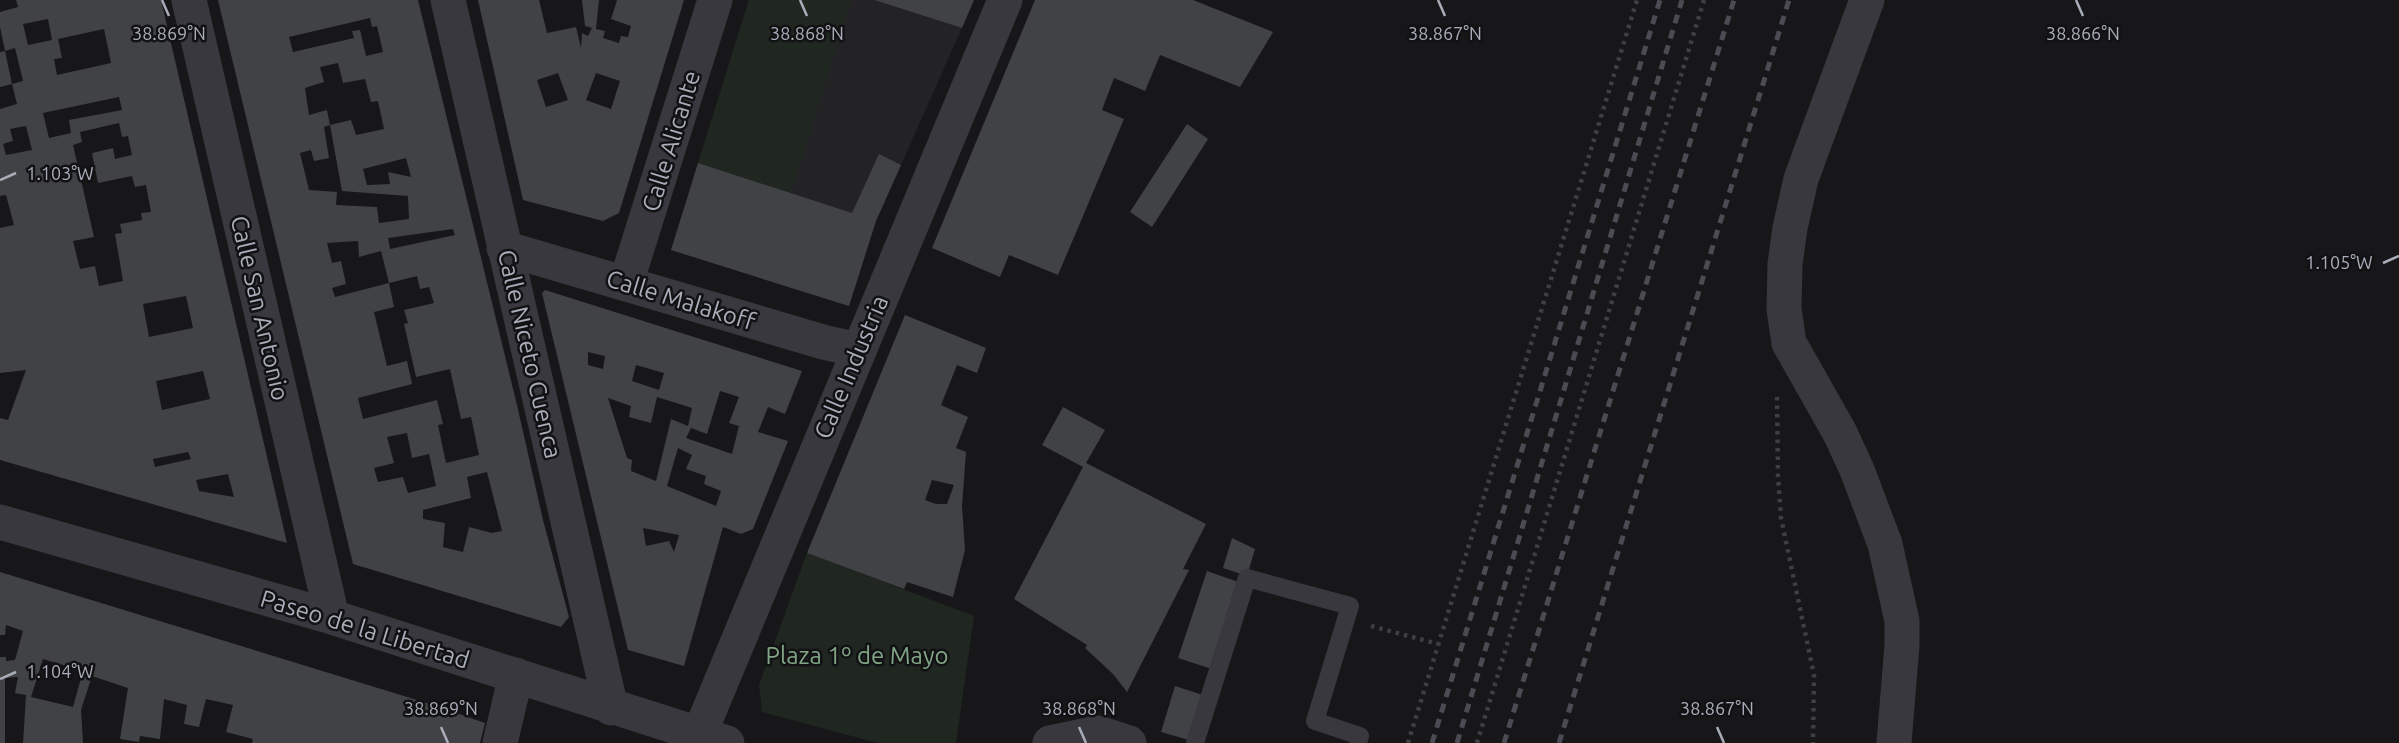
<svg xmlns="http://www.w3.org/2000/svg" width="2399" height="743" font-family="Ubuntu,sans-serif">
  <rect width="100%" height="100%" fill="#171719"/>
  <!-- built -->
  <path fill="#232326" d="M749,0H873L962,28L876,221L849,306L671,250Z"/>
  <!-- green -->
  <path fill="#1f2720" d="M749,0H851L791,193L698,163Z
    M807,553L974,616L956,743H878L762,712L759,685Z"/>
  <!-- building -->
  <path fill="#414246" fill-rule="evenodd" d="M16,0H161L287,543L0,460V418L8,420L26,370L0,373V228L14,225L6,195L0,196V109L17,104L12,84L23,81L15,48L5,51L12,84L0,87V52L5,51L0,27V12L18,7ZM48,19L52,40L28,45L23,24ZM104,29L111,63L57,75L54,59L62,58L58,39ZM119,97L122,110L69,120L71,133L49,138L43,113ZM119,123L122,137L128,136L132,155L115,159L113,148L92,153L98,183L132,176L135,187L146,185L151,212L141,213L142,220L120,224L122,233L115,234L123,281L99,286L95,266L80,269L73,241L94,237L73,145L82,142L80,132ZM26,126L32,150L6,155L3,144L13,141L10,129ZM186,296L193,328L149,337L143,304ZM203,371L210,399L162,410L156,381ZM188,452L191,459L155,467L153,459ZM228,474L234,497L199,491L196,480Z
    M218,0H418L517,405L543,520L569,617L561,627L353,564ZM370,18L372,27L377,26L383,52L366,56L360,30L352,31L354,38L293,52L289,37ZM338,63L343,83L365,79L371,102L378,101L384,129L356,135L351,120L330,125L327,110L309,115L305,88L324,82L320,67ZM330,125L342,191L408,196L409,219L379,223L377,207L336,205L337,192L309,190L300,153L311,150L314,161L329,158L324,127ZM406,158L411,177L388,172L390,184L367,185L363,169ZM453,229L455,235L390,249L388,238ZM358,241L359,257L381,251L389,283L417,276L420,289L429,287L434,303L404,310L408,323L404,324L416,377L450,369L461,419L471,417L479,455L446,463L438,425L443,424L437,400L363,419L358,398L412,384L407,361L387,366L374,312L394,307L389,283L335,297L332,288L346,284L341,261L332,263L327,243ZM407,433L412,458L429,454L436,486L408,493L403,477L378,482L374,468L394,463L387,437ZM487,472L502,531L492,533L469,527L463,552L443,547L445,523L423,519V510L471,498L467,477Z
    M478,0H539L547,33L576,27L581,48L582,33L588,36L592,28L585,26L582,0H599L596,29L605,31L603,38L619,43L621,36L628,37L631,26L611,19L617,0H684L619,213L603,221L523,200ZM558,73L568,100L546,107L537,80ZM596,73L620,81L611,109L586,100Z
    M874,0H974L962,28Z
    M1035,0H1193L1273,32L1240,87L1160,55L1145,91L1114,78L1102,110L1124,119L1058,275L1009,255L1000,277L932,248Z
    M1187,124L1208,139L1152,227L1130,212Z
    M879,154L901,165L876,221L849,306L671,250L698,163L852,213Z
    M545,290L802,371L785,414L768,407L758,432L788,441L753,529L741,534L723,527L684,666L628,650L542,293ZM588,352L605,356L603,369L588,365ZM636,365L664,373L659,390L632,381ZM720,391L739,397L729,423L739,426L732,454L686,438L691,428L707,434ZM657,397L692,408L688,426L671,419L656,481L631,471L632,460L627,458L608,398L631,406L629,417L651,423ZM678,448L692,455L686,469L706,476L704,484L721,491L716,506L667,486ZM643,528L679,535L674,552L669,541L646,546Z
    M905,315L986,348L977,373L957,365L941,405L968,417L956,448L966,452L962,506L965,550L953,597L907,582L904,589L807,553ZM932,480L954,485L947,504H936L925,500Z
    M1063,407L1105,430L1086,463L1206,524L1183,569L1189,570L1127,692L1113,674L1085,648L1087,645L1014,599L1083,467L1042,445Z
    M1232,538L1255,549L1247,576L1223,568Z
    M1207,571L1244,584L1218,671L1178,658Z
    M0,572L430,704L485,723L480,743H252L253,739L226,732L233,705L206,699L199,727L184,724L187,705L164,699L160,739L140,736L139,742L120,739L128,688L92,676L81,710L83,743H23L26,695L15,693L18,677L5,678V743H0V657H6V661L15,660L23,631L6,625L5,635H0ZM43,659L83,671L73,707L31,697Z
    M1175,686L1209,697L1196,742L1161,732Z"/>
  <g fill="none" stroke-linecap="round" stroke-linejoin="round">
    <!-- path -->
    <path stroke="#3e3f45" stroke-width="4.5" stroke-dasharray="3.5 5" stroke-linecap="butt" d="M1777,397L1778,476L1781,518L1814,675L1813,743
      M1371,626L1438,644
      M1408,743L1637,0
      M1477,743L1704,0"/>
    <!-- lane -->
    <path stroke="#38383e" stroke-width="18" d="M1195,743L1247,578L1350,606L1315,721L1360,736L1358,743"/>
    <!-- street -->
    <path stroke="#38383e" stroke-width="35" d="M189,0L332,617
      M448,0L611,708
      M1867,0L1801,179L1790,228L1785,264L1784,309L1789,343L1840,433L1857,470L1885,544L1902,621V645L1894,743
      M504,248L823,342L858,350
      M626,283L715,0
      M0,522L332,617L727,743
      M699,735L1005,0
      M500,743L516,675
      M1050,743L1098,733L1129,743"/>
    <!-- rail -->
    <path stroke="#4b4c53" stroke-width="5" stroke-dasharray="9 7" stroke-linecap="butt" d="M1432,743L1660,0
      M1457,743L1682,0
      M1504,743L1734,0
      M1559,743L1789,0"/>
  </g>
  <!-- ticks -->
  <path fill="none" stroke="#a9adb9" stroke-width="2.5" d="M162,0L169,16M800,0L807,16M1438,0L1445,16M2076,0L2083,16M0,180L16,173M2383,263L2399,256M0,679L16,672M441,727L448,743M1079,727L1086,743M1717,727L1724,743"/>
  <g text-anchor="middle" dominant-baseline="central" stroke-width="5" stroke-linejoin="round" paint-order="stroke">
    <!-- street labels -->
    <g font-size="24" fill="#a9adb9" stroke="#121214">
      <text transform="translate(671 141) rotate(-73)">Calle Alicante</text>
      <text transform="translate(681 300) rotate(17)">Calle Malakoff</text>
      <text transform="translate(260 308) rotate(77)">Calle San Antonio</text>
      <text transform="translate(530 354) rotate(77)">Calle Niceto Cuenca</text>
      <text transform="translate(851 367) rotate(-67)">Calle Industria</text>
      <text transform="translate(365 629) rotate(17)">Paseo de la Libertad</text>
    </g>
    <!-- park labels -->
    <g font-size="24" fill="#80a485" stroke="#121214">
      <text x="857" y="655">Plaza 1º de Mayo</text>
    </g>
  </g>
  <g font-size="18" text-anchor="middle" fill="#a9adb9" stroke="#121214" stroke-width="5" stroke-linejoin="round" paint-order="stroke">
    <text x="169" y="40">38.869°N</text>
    <text x="807" y="40">38.868°N</text>
    <text x="1445" y="40">38.867°N</text>
    <text x="2083" y="40">38.866°N</text>
    <text x="60" y="180">1.103°W</text>
    <text x="2339" y="269">1.105°W</text>
    <text x="60" y="678">1.104°W</text>
    <text x="441" y="715">38.869°N</text>
    <text x="1079" y="715">38.868°N</text>
    <text x="1717" y="715">38.867°N</text>
  </g>
</svg>
